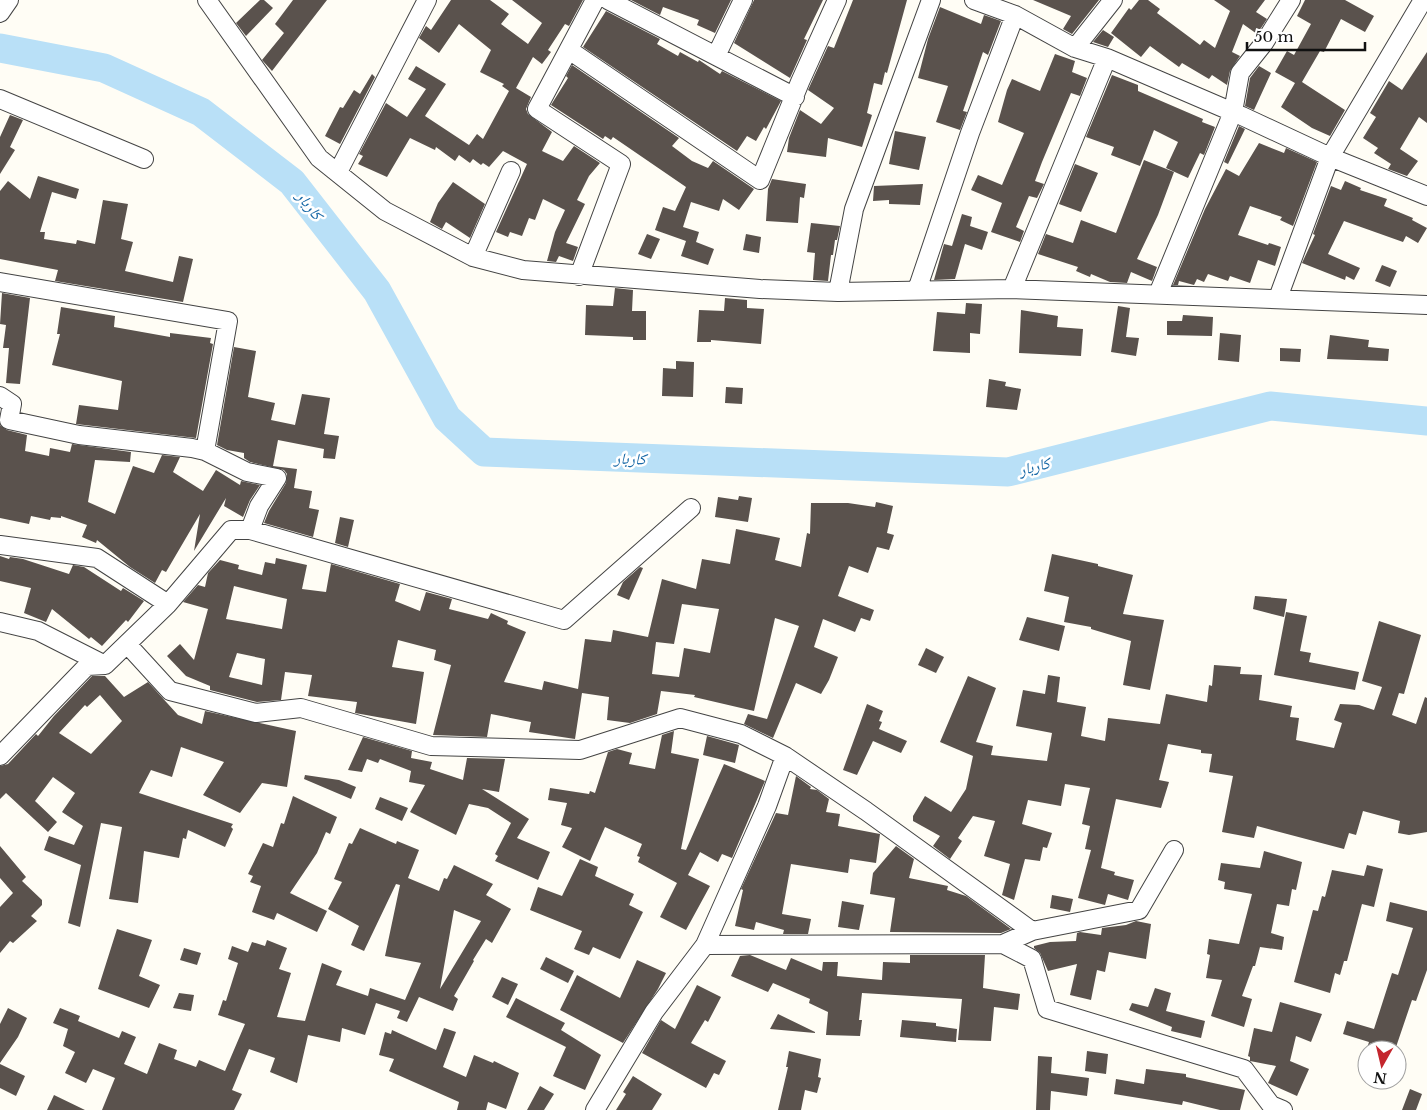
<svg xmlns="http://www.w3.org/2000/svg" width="1427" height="1110" font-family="'Libre Baskerville','Noto Naskh Arabic',serif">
  <rect width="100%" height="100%" fill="#fffdf5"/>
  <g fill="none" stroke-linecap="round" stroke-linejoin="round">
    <!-- river -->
    <path stroke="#b9e0f7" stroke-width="29" d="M0,48L104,68L201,112L292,182L377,291L447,418L484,452L1008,472L1270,406L1427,421"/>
  </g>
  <!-- building -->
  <path fill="#5a524d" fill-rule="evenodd" d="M260,0H264L273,8L246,36L236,23Z
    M293,0H327L272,71L262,60L284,33L275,24Z
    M451,0H490L509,14L501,24L528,44L542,23L512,0H583L569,26L565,24L548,50L551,52L542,64L533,57L516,88L531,97L526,109L528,114L552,132L542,151L563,161L574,146L600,163L589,176L577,200L585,204L566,243L578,247L573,261L559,256L556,262L547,261L555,232L565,210L543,199L535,220L529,218L522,236L510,232L508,237L496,232L527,164L503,151L489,167L483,163L481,165L473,159L470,163L459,155L455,161L436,147L435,150L410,138L387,177L358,164L363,156L359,154L386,103L407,117L426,89L408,79L416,66L446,84L425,116L469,145L477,134L483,139L509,91L502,86L504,84L480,72L491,50L459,24L439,53L419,38L426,26L431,30Z
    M631,0H731L715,33L697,25L699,20L663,7L660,15Z
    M754,0H823L804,39L807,40L790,78L734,43Z
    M853,0H907L887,73L885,72L882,85L874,83L867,113L872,115L862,147L828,138L826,157L787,152L789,138L800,110L821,124L834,108L808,90L828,46L834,48Z
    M1033,0H1099L1072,34L1063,29L1071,16Z
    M1139,0H1148L1160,9L1157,13L1200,45L1204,40L1215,48L1230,11L1214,0H1265L1256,12L1267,19L1257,34L1243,24L1232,52L1240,56L1230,71L1227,85L1212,75L1209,79L1182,63L1179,67L1150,46L1141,57L1111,33L1129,8L1131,10Z
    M1305,0H1345L1374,16L1365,32L1341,19L1324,52L1320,51L1302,82L1345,110L1330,136L1312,128L1281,107L1295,83L1275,72L1287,51L1294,55L1311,24L1297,16Z
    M940,7L981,24L984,15L1001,21L988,55L983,52L963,111L967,112L960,130L936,122L948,86L918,78L928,39Z
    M606,11L660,39L657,44L678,56L680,52L698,62L699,60L720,74L722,71L781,101L766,129L764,127L756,141L747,136L737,151L583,47Z
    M1103,30L1114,37L1108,47L1093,42Z
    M1427,52V123L1419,117L1400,149L1418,161L1407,176L1388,169L1391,164L1374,153L1378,148L1363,138L1376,117L1370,113L1389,81L1402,90Z
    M1055,54L1075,61L1072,72L1087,78L1080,96L1071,93L1042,162L1035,181L1044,184L1037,198L1029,196L1016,227L1024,231L1020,242L991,232L1002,203L971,190L978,175L1002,185L1024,133L998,122L1007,90L1012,79L1040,91Z
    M572,65L679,138L672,146L692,161L708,168L713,161L754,189L739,210L723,199L719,211L691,202L683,227L699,232L696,242L714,249L708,265L681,256L686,241L655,230L663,207L675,211L686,187L613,137L611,140L605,136L603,139L551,105L568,78L566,76Z
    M1259,66L1271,73L1254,110L1245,106L1250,78Z
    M372,74L375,77L340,144L325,136L340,107L343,108L354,90L360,94Z
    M1112,75L1138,85V91L1203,119L1202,122L1215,127L1204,155L1200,153L1188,178L1166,168L1178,142L1154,130L1140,166L1111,155L1114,147L1086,137Z
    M10,115L23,120L10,147L15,150L0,174V137Z
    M1239,126L1245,129L1228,164L1224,162Z
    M895,131L926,137L919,170L889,164Z
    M1259,143L1284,153L1286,148L1317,162L1293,226L1280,220L1282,217L1250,206L1238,235L1268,245L1269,243L1281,247L1275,266L1258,260L1250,283L1230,276L1228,281L1208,274L1204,282L1197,279L1194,285L1179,281L1178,285H1173L1205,209L1226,169L1239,176Z
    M1144,160L1174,172L1158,215L1137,259L1157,267L1152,281L1131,272L1127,283L1110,282L1091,274L1090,277L1076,271L1078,267L1038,254L1046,234L1073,243L1081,220L1116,233Z
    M1075,164L1098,173L1081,212L1059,204Z
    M38,176L79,189L76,199L52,192L40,232H45L44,239L76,244L77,240L95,244L103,200L128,204L121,239L133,242L125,271L173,282L179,256L193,259L183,302L55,281L58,270L0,259V191L8,181L30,199Z
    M772,179L806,184L804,198L800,197L798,223L766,221L768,189Z
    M1345,181L1361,188L1360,190L1387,199L1384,206L1413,218L1412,220L1427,228L1418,243L1406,236L1403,242L1344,221L1328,254L1360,268L1354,280L1346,276L1345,280L1302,263L1315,235L1313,234L1331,186L1341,190Z
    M453,182L485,204L470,238L446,222L442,229L430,222L438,203Z
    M923,184L920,205L889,204V200L873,201L874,186Z
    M962,214L972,217L970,226L988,232L982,250L965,244L955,279L934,280L944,244L952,246Z
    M811,223L840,226L837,240H835L833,255H831L828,281L813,280L815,253L807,252Z
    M647,234L660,239L651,259L638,254Z
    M746,234L761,237L759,253L743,250Z
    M1382,265L1397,271L1390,287L1375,281Z
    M615,288L633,290L632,311H646V340H633V337L585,335L586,305L613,306Z
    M2,293L30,298L20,384L6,383L9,348H3L6,325L0,324Z
    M725,298L747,300V308L764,309L761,344L711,340V342H697L699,310L724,311Z
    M966,303L982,304L980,334L970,333V353L933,351L937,312L965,314Z
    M1118,306L1130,308L1126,337L1139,338L1136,356L1111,352Z
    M61,307L115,316L114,327L170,337V333L211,338L210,343L213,344L196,438L76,424L79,405L118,410L122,381L52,365L60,334H57Z
    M1021,310L1058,316L1057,327L1083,329L1081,356L1019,353Z
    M1183,315L1213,317L1212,336L1167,335V321H1182Z
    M1220,333L1241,335L1239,362L1218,360Z
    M1330,335L1369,340L1368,347L1389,349L1388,361L1327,359Z
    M234,347L256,351L248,397L275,403L271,420L295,425L302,394L330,398L324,434L339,436L335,459L323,458L324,449L278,440L273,466L297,469L294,488L312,491L309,508L319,510L313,537L264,523L269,511L286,483L287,474L284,470L250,462L244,458V453L227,450L217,445Z
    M1280,348L1301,349L1300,362L1280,361Z
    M676,361L694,362L693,397L662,396L663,368L676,369Z
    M989,379L1006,382L1005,386L1021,389L1017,410L986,407Z
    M726,387L743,388L742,404L725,403Z
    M0,425L7,430L27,435L25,451L49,456L50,448L70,452L72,444L131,452L130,462L95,460L88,502L115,514L133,466L154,473L162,455L180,457L173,472L203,491L216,470L240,485L241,481L260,485L250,500L243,517L224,506L226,498L194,551L200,514L166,572L162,570L155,583L130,567L97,540L96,543L82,537L87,525L61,516V518L51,517L50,520L31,516L29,524L0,518Z
    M739,496L752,498L748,522L715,517L718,497L738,500Z
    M876,502L893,506L887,533L894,535L889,550L877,547L868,573L849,566L838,596L874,610L870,621L861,618L855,632L823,619L814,647L838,657L829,680L821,694L796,683L773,738L744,724L748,714L767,719L799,626L775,618L754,711L694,697L695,695L661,691L657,714L630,723L607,720L609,697L582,693L575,739L529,732L531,722L491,714L487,737L433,735L451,665L434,660L436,650L398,640L392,667L424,672L416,724L355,713L357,702L308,696L312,675L285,672L281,700L257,702L210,690V686L186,676L167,656L180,644L194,660L208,609L183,602L198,585L205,587L208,573L220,560L239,565L238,569L262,575L265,562L275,564L276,558L307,565L302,589L326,592L331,564L400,584L395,601L420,611L426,592L452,599L449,609L488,619L491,613L508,621L507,624L526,632L504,682L542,690L544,681L578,689L585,639L611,642L613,630L648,637L662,579L696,589L702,559L730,564L736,529L780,538L775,560L801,567L807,533L810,534L811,503H848L875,507ZM234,586L287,599L282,629L226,619ZM682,604L719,609L710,653L684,648L679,677L652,674L656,642L674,644ZM237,653L265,659L262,685L229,677Z
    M340,517L354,520L348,547L335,543Z
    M1052,554L1098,564V566L1133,575L1123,614L1164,620L1150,690L1123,685L1131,641L1091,629V627L1064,622L1069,597L1044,591Z
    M0,556L9,559L10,557L23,559L69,574L73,565L84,567L121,591L123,588L144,601L128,622L126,620L102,646L91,637L89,639L52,609L46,622L24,613L31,588L0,581Z
    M640,567L643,568L629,600L617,595L623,582Z
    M1255,596L1287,599L1284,617L1253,609Z
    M1286,612L1307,616L1300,651L1311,653L1309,662L1359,672L1355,690L1274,675Z
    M1027,617L1065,626L1059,651L1019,640Z
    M1379,621L1421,635L1404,694L1399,693L1392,715L1416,724L1425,697L1427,698V832L1409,835L1398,833L1400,821L1363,811L1356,835L1349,833L1344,849L1257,826L1254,838L1222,832L1233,776L1209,772L1212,754L1201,753V750L1168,744L1159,780L1169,782L1161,808L1116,799L1101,868L1115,872L1114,875L1134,880L1128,900L1108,894L1105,905L1078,898L1091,850L1085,849L1090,826L1082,824L1090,788L1065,784L1061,806L1028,800L1022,824L1052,833L1047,848L1043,847L1040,861L1025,859L1014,900L1002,895L1010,864L984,856L995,821L973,816L958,838L962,841L950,859L933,846L940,836L913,821V816L925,796L951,812L966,789L973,756L940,742L968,676L996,688L976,742L993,746L991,755L1047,761L1052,733L1016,726L1023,690L1045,694L1048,675L1060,677L1057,702L1086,707L1081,736L1105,741L1108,718L1160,724L1166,694L1207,702L1209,685L1212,686L1214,665L1241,667L1240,674L1262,675L1259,700L1292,706L1290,717L1299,718L1296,740L1334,748L1342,723L1334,720L1340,704L1359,705L1374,710L1382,687L1362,681Z
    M926,648L944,657L936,673L918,665Z
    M92,676H105L124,697L148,682L178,715L202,724L205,711L296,731L287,787L262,783L240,813L203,795L224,762L181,747L172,777L151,770L139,793L233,824L231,827L233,829L225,847L188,830L186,839L183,838L179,858L144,851L138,903L109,899L122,827L101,823L80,927L68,923L81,865L44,850L49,836L74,845L83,826L62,812L75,793L53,777L35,801L57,822L48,832L6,793L0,799V766L8,764L36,734L38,736L54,716ZM100,695L122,721L91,754L59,733L85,705L87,707Z
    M867,704L883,711L879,721L882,722L879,729L907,741L901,753L873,741L857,775L843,770Z
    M674,731L671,753L699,759L681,849L686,850L724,764L765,781L732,858L722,854L718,862L700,852L688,875L710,886L686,930L660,917L677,883L638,862L640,857L637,856L642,844L605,827L590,861L562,847L572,828L561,825L567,803L548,800L550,788L589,794L590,791L595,793L608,752L617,749L632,753L629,764L655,769L662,735Z
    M707,736L739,745L735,763L703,755Z
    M363,737L412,751L411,758L432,762L430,769L463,780L467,758L505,759L499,792L482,789L529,819L517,838L550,852L538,880L495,861L498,856L495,854L511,823L488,808L469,804L456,835L410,812L425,785L409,782L411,771L380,759L378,763L367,759L362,772L348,770Z
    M305,775L339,780L356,787L351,799L304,779Z
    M796,776L811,787L810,789L817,790L829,799L826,812L840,814L838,826L880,834L876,863L850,859L848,873L791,864L782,914L811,919L808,934H783L784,930L756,922L754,930L735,926L743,890L741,889L776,813L788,815Z
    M293,796L337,817L330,834L326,832L317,853L290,893L327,911L317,932L277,913L274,920L252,912L261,886L250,882L253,876L248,874L263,843L273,847L281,823L284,824Z
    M380,797L408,808L402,821L375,809Z
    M360,828L396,844L397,841L419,850L408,878L439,891L444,878L447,879L454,865L493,884L486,895L511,909L492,943L486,939L473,960L474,961L454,996L458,999L453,1011L419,997L407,1022L397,1018L400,1011L376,1003L365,1035L342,1028L340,1042L308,1035L297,1083L270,1072L275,1058L249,1049L232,1090L242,1094L234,1110H102L115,1078L93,1069L86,1083L65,1073L75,1052L63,1046L68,1029L53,1023L60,1008L80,1016L78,1021L119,1038L122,1031L136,1037L124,1064L147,1074L159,1043L177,1050L174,1059L196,1067L199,1060L225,1071L245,1024L218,1015L223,1000L226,1001L238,963L228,959L232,946L248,952L252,942L265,946L267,940L287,948L279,969L291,973L277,1017L305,1021L322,963L342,971L336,985L368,996L370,988L405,1000L421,963L385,956L400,885L396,884L364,951L351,945L359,926L328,909L342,882L334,879L349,843L352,844ZM454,910L481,921L440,989Z
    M0,846L26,877L22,881L42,900V905L31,916L37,921L13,943L10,941L0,953V907L13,893L0,878Z
    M896,846L914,859L909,878L948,886L947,890L966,896L1011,929L1001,933L890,932L895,898L870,894L873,873Z
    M1264,851L1302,862L1296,890L1292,889L1289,906L1277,904L1271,933L1284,937L1282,950L1260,947L1255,966H1253L1242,996L1252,999L1244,1027L1211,1016L1222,980L1206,978L1210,955L1207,954L1209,939L1239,944L1252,894L1224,889L1225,882L1218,880L1221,863L1260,868Z
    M580,859L598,867L595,876L634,894L629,905L643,912L620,959L593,947L589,955L574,949L582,931L530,910L538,887L562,896Z
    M1367,865L1383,869L1374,907L1362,904L1347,961H1344L1340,975L1335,973L1330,993L1294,982L1313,910L1318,911L1322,896L1325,897L1332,870L1364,876Z
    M1052,895L1073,899L1070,912L1050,908Z
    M842,901L864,905L859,930L838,927Z
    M1390,902L1427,911V970L1416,1001L1412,1000L1395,1050H1384L1368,1045L1369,1042L1343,1034L1347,1021L1374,1029L1392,973L1398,975L1413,928L1386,921Z
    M1136,921L1151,924L1146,959L1109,952L1105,972L1097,970L1091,1000L1070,995L1077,964L1048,971L1040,953L1034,948V946L1050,942L1076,941L1077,933L1080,932L1101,935L1102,928L1126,925Z
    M117,929L152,940L139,976L160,985L149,1008L98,989Z
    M184,948L201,953L197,965L180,960Z
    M750,955L786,970L791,958L822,971L823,962H838L837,976L882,980L883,962L910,963V955H985L983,988L1020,994L1018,1010L994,1007L991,1041L958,1040L962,999L862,993L859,1020H862L860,1036L826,1035L828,1012L809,1003L810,999L773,983L768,992L731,976L740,956Z
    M546,957L574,971L568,983L540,969Z
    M637,960L666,973L658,989L623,1043L560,1010L577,975L620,998Z
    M502,977L518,984L508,1005L492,997Z
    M697,985L721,997L708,1022L705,1020L691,1043L726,1061L719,1075L714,1073L706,1088L642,1053L661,1020L675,1029Z
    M1155,988L1171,993L1166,1011L1205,1021L1201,1038L1171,1031L1172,1027L1129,1010L1132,1003L1148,1007Z
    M179,993L194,995L191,1011L173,1008Z
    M516,998L565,1023L561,1030L601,1055L585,1090L553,1076L566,1047L506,1017Z
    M1280,1002L1322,1014L1311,1042L1296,1036L1290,1061L1309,1069L1297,1096L1268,1083L1276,1066L1250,1061V1057L1248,1056L1254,1028L1272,1032Z
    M8,1008L27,1018L18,1037L0,1063V1024Z
    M778,1014L815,1032V1033L770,1029Z
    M902,1020L936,1023V1026L957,1029L956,1042L900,1037Z
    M444,1028L456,1032L443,1067L466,1077L474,1055L493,1063L494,1061L519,1073L506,1109L488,1102L486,1110H457L459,1102L389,1071L394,1059L379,1055L385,1032L391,1034L392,1030L436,1050Z
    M789,1051L821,1059L818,1077L821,1078L817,1093L805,1090L801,1110H778L788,1067H786Z
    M1087,1051L1108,1054L1106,1074L1085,1071Z
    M1038,1056L1052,1057L1051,1073L1089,1078L1087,1096L1051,1091L1050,1110H1036Z
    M0,1064L25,1076L16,1096L0,1088Z
    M1146,1069L1186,1074V1077L1245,1090L1240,1110H1220L1183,1101L1182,1105L1114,1094L1116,1079L1144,1084Z
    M633,1076L662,1094L652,1110H616L626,1094L623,1092Z
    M540,1086L554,1094L544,1110H527Z
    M1410,1089L1422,1094L1416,1110H1402Z
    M54,1095L85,1110H47Z"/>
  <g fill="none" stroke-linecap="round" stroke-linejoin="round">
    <!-- minor casing -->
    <g stroke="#444" stroke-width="20">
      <path id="minor" d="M207,0L319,158L385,211L473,257L523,270L760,289L838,292L1012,289L1427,305
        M608,0L795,97
        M974,0L1015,15L1075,48L1107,58L1242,116L1330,157L1427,196
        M0,13L9,0
        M1075,48L1113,0
        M569,50L760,180L800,82L837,0
        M716,56L743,0
        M0,99L144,159
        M338,172L427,0
        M473,257L511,171
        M579,276L621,164L537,109L595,0
        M0,282L228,321L205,451
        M1012,289L1107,58
        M917,290L970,133L1015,15
        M838,292L854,209L931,0
        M1158,294L1233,112L1240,73L1264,43L1291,0
        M1278,298L1330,157L1423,0
        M0,396L12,404L9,420L79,435L192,448L205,451L247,472L277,478L259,506L250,530
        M0,545L97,558L168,604
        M0,622L38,631L103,664
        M127,644L170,691L256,713L301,708L431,746L580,750L680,718L741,734L785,756L866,811L1032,931
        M0,756L87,666L105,665L168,604L231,530H250L564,620L691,508
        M1003,944L1032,959L1047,1009L1244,1069L1271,1105L1283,1110
        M705,945L1003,944L1032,931L1139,910L1174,850
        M595,1110L654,1012L705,945L767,806L785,756"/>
    </g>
    <!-- minor -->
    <use href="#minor" stroke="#fff" stroke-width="18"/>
  </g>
  <g text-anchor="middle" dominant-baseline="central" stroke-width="5" stroke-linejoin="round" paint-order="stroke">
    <!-- water labels -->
    <g font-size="16" font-style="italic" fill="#1768a6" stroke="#fff">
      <text transform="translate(310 205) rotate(52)">کاربار</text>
      <text transform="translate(630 458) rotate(2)">کاربار</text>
      <text transform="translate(1034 466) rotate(-14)">کاربار</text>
    </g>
  </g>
  <!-- north arrow -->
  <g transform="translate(1382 1065) rotate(188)"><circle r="24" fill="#ffffff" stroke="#a0a0a0"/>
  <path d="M0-4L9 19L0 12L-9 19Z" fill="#c4262e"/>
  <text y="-8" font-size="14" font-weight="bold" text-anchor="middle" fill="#111111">N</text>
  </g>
  <!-- scale -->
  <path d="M1247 42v8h118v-8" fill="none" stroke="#111111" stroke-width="2.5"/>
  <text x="1254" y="42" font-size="15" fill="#111111" stroke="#ffffff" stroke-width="4" paint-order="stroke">50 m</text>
</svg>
